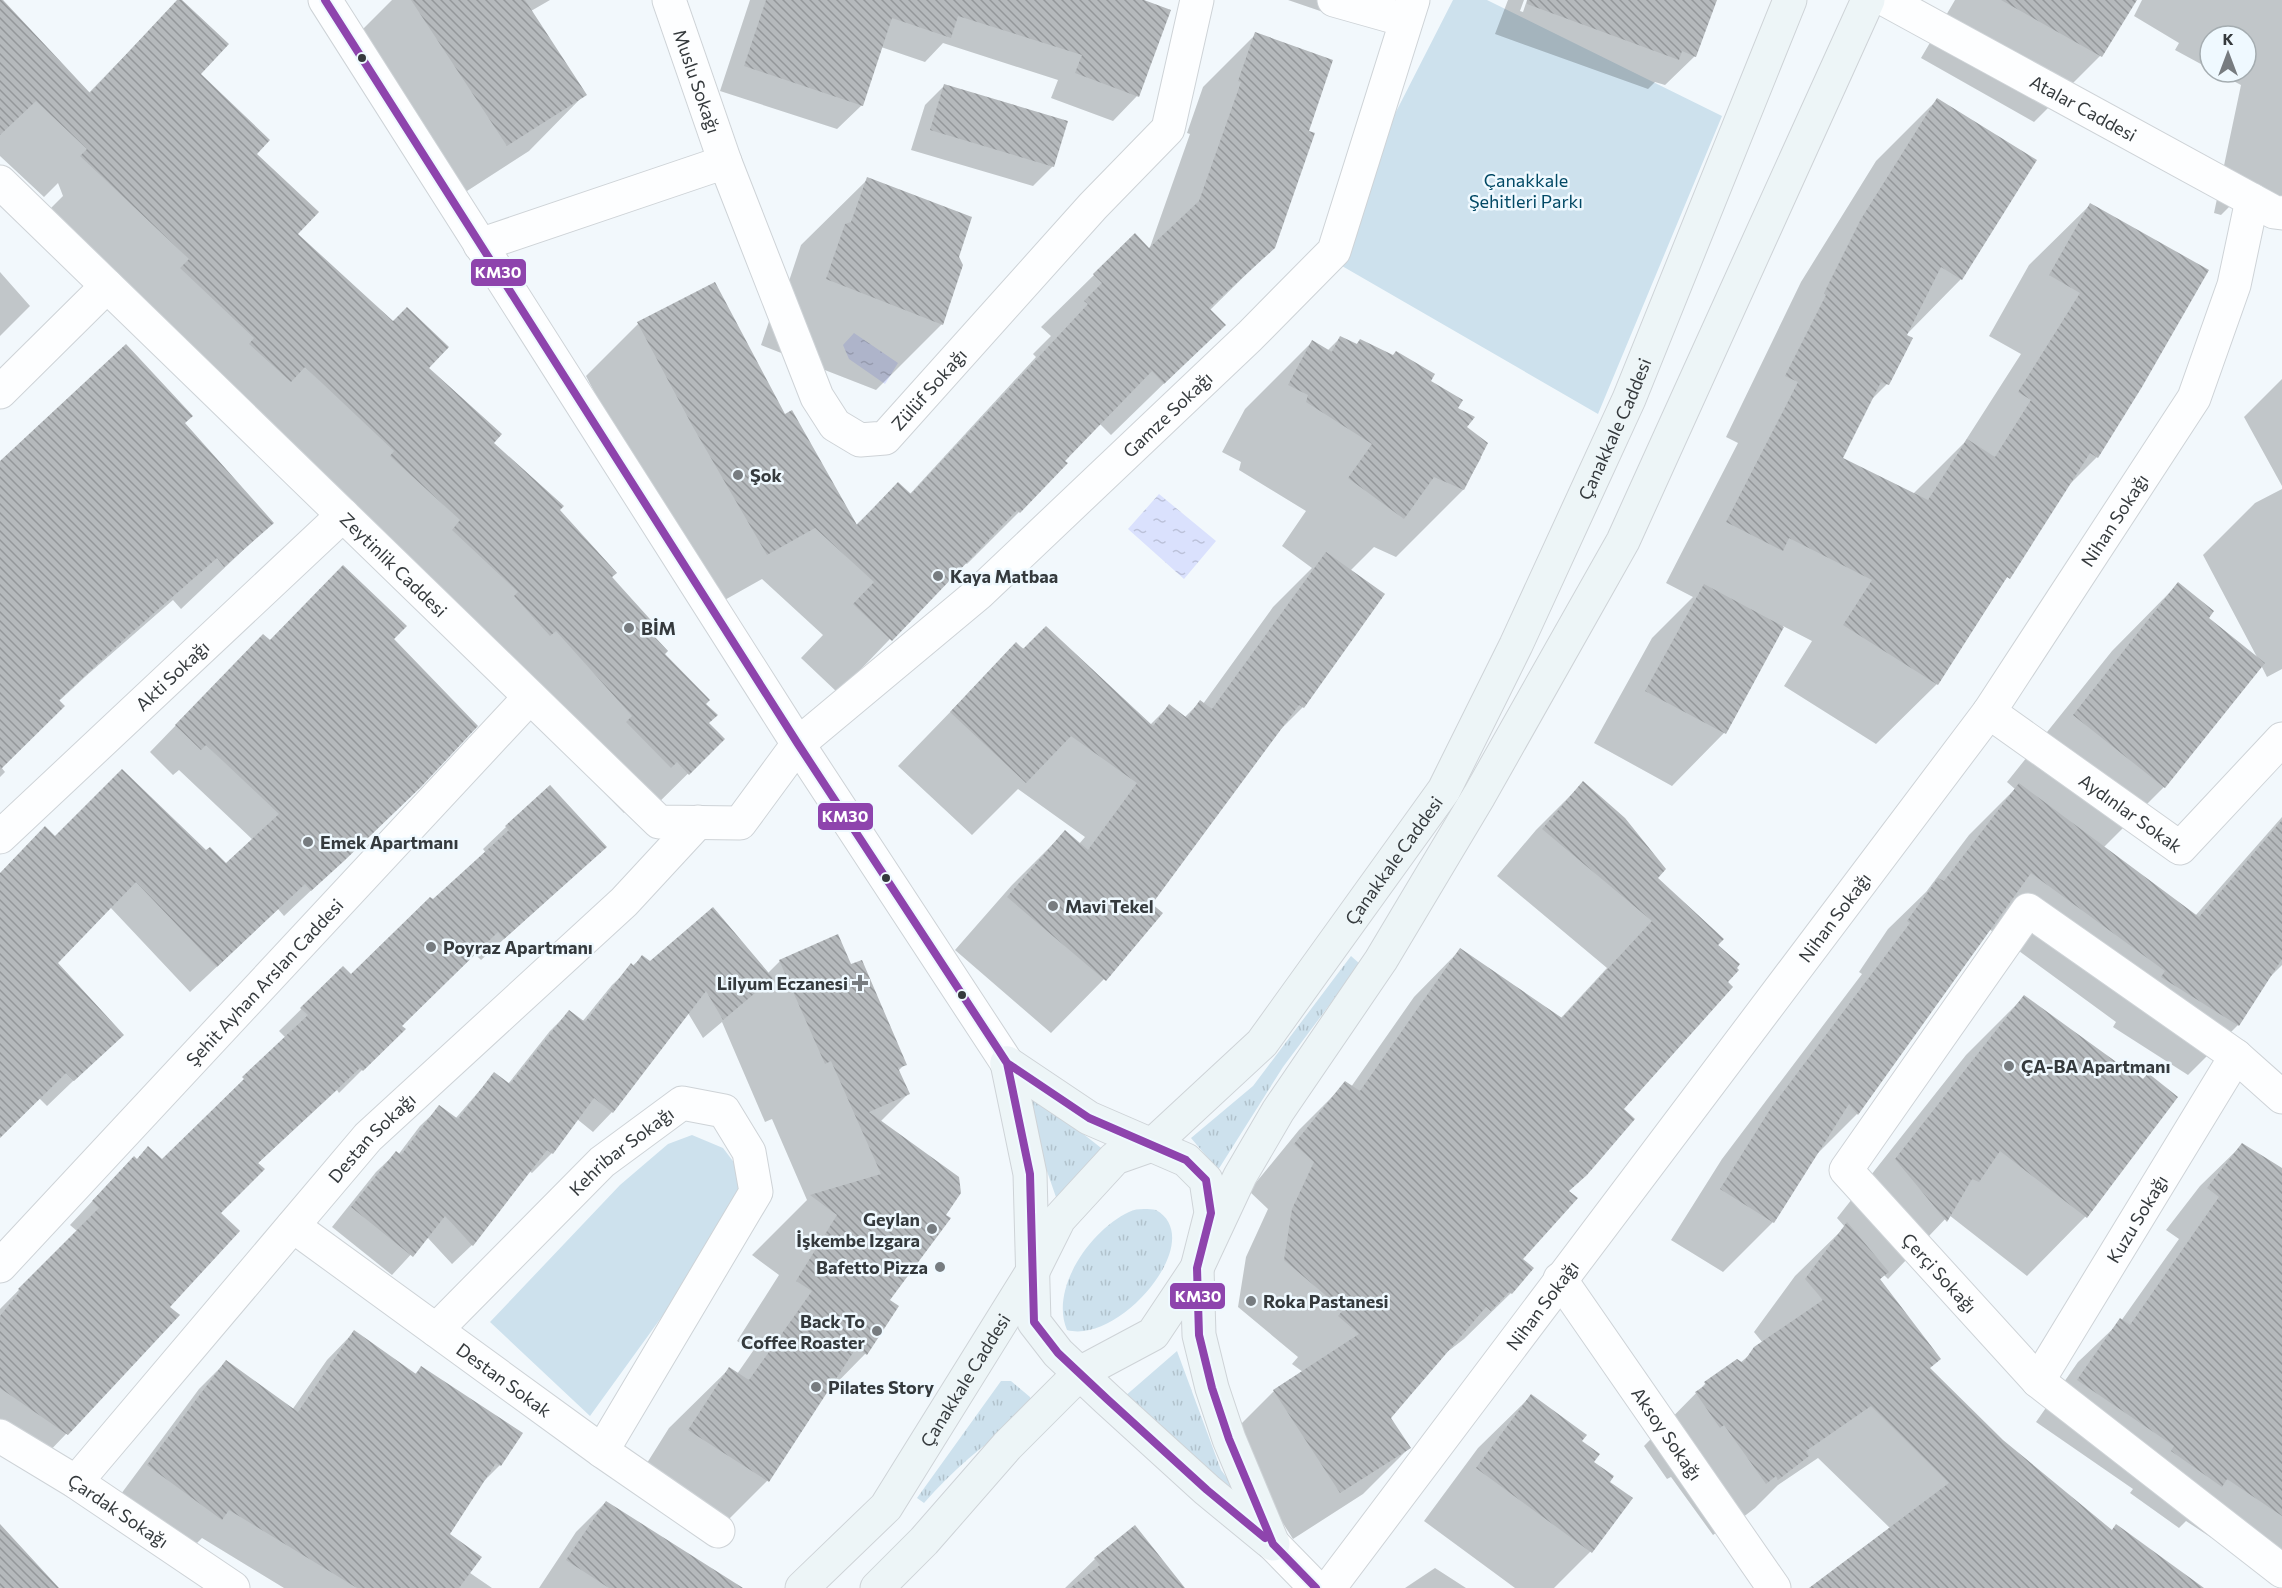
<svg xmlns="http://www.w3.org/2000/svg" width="2282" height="1588" font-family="Commissioner,sans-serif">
  <defs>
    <pattern id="grass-tufts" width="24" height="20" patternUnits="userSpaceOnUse" patternTransform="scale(1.5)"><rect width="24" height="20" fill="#cde1ed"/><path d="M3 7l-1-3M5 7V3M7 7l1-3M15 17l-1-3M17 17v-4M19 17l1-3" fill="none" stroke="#b1c2cc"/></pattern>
    <pattern id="water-ripples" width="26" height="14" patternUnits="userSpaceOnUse" patternTransform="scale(1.5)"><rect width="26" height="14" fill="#dae1fd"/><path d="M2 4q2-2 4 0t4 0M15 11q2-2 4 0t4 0" fill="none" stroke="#bcc2da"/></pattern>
    <pattern id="building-back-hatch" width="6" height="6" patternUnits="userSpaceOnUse" patternTransform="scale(1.5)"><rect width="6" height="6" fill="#b5b9bc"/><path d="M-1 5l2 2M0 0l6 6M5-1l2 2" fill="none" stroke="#94979a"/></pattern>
  </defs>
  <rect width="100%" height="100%" fill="#f2f8fc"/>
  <!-- grass -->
  <path fill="url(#grass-tufts)" d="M1351,956L1360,964L1283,1067L1218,1170L1191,1138L1253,1086Z
    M1017,1085L1022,1086L1105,1151L1057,1200Z
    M1156,1210C1209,1240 1119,1345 1067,1330C1049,1288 1092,1229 1129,1212C1137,1208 1148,1209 1156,1210Z
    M1177,1351L1221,1470L1258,1519L1124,1397Z
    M1001,1381H1011L1030,1397L1033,1409C993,1437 956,1466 924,1503L917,1498Z"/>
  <!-- green -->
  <path fill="#cde1ed" d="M1453,0H1487L1722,116L1598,414L1323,255Z
    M692,1135L723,1148L739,1169L743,1192L705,1257L590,1416L490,1322L620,1185L668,1144Z"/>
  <!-- water -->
  <path fill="url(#water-ripples)" d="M854,333L898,363L885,384L849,359L843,345Z
    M1159,494L1216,541L1184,579L1128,529Z"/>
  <!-- shadow -->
  <path fill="#0003" d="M179,0L199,74L255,154L296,234L427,368L492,443L558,510L610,577L663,654L704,704L707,724L723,739L642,819L630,807L624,813L581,769L345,503L349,498L46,213L63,196L58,183L44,197L0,156V7L77,105Z
    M392,0H550L531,11L585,94L529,151L450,202L347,45Z
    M750,0H1138L1137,96L1113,121L1051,98L1058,80L943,43L925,62L881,47L862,105L837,129L720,91Z
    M1288,0H1339L1326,13Z
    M1508,0H1524L1520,11L1523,12L1527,0H1715L1695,56L1665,85L1655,82L1648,89L1495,34Z
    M1955,0H2130L2100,56L2034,122L1921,58Z
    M2142,0H2282V199L2245,191L2221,215L2214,213L2241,85L2216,72H2246V36H2210V69L2175,50L2179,43L2134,16Z
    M1256,34L1307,132L1274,247L1209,311L1224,325L1111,435L1099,423L1019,512L967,564L964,562L838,693L801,658L823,635L762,579L714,606L640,480L586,376L638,324L785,416L855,526L898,484L909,495L1036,357L1033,354L1051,336L1041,327L1094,275L1149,250L1190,134L1187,133L1203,87Z
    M945,85L1053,166L1033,186L911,150L925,105Z
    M1937,100L1961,279L1905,336L1887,384L1869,402L1841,458L1913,494L1964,443L2021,354L1989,336L2029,265L2090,205L2141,386L2097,457L2065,489L1937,684L1876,744L1784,686L1812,641L1783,626L1724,733L1672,786L1594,743L1652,638L1693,597L1666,583L1738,443L1726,437L1801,282L1876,161Z
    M868,179L958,257L942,324L876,390L761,345L779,292L788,284L801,245Z
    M0,272L30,306L0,336Z
    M1341,337L1356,345L1360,340L1430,381L1456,408L1481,458L1463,490L1396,557L1374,547L1350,571L1303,707L1276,734L1150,904L1104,979L1051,1033L955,950L1012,885L1065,832L1079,844L1085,837L1018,789L972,835L898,766L1016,644L1150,725L1169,706L1184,718L1200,702L1203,704L1273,607L1312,568L1282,546L1306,511L1239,470L1241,462L1222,452L1245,409L1312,342L1327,351Z
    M2282,379V486L2244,417Z
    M184,423L272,523L181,609L173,600L86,676L59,701L1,767L5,772L0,777V464Z
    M2282,489V669L2267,677L2261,665L2164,787L2103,848L2195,916L2282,817V965L2266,981L2238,1025L2188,1075L2113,1027L2116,1022L1989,929L1857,1114L1815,1156L1773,1222L1723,1272L1671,1240L1722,1159L1862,974L1859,972L1888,929L1926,892L1969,835L2015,789L2007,782L2112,651L2178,584L2207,618L2258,659L2203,555L2255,503Z
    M392,639L393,813L284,916L278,909L190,992L110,907L56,963L121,1035L47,1106L39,1098L0,1136V874L55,838L206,852L226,866L253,840L179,770L173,775L150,752L237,662L269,642Z
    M1583,783L1656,878L1716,945L1622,1109L1521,1259L1511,1293L1464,1339L1442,1356L1390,1418L1409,1448L1363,1494L1293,1539L1228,1437L1274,1391L1303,1372L1292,1364L1298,1357L1238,1307L1246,1257L1268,1209L1249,1191L1299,1130L1346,1083L1351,1087L1414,997L1460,950L1560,1019L1607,968L1497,876L1536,830Z
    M506,827L605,847L481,960L475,954L400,1026L403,1029L339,1093L337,1090L257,1164L218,1213L168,1307L66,1434L44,1457L0,1427V1309L77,1231L70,1225L111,1181L136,1160L162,1161L286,1038L279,1031L343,968L351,976L486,853L483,849Z
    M642,957L650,963L767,974L780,961L850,966L905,1064L898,1071L908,1094L880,1122L888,1301L897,1307L865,1354L821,1399L767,1481L708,1540L630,1490L669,1428L729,1369L737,1374L753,1351L737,1341L779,1275L752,1255L807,1200L772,1119L765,1122L722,1022L703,1038L688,1013L612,1112L593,1132L577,1119L552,1153L532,1173L529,1171L472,1245L452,1264L427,1237L392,1275L332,1227L376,1172L396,1153L398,1155L420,1126L440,1107L455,1119L494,1074L508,1084L550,1031L569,1012L582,1022L612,985Z
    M2024,997L2119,1066L2176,1097L2085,1217L2027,1276L1949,1215L1888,1279L1884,1275L1879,1280L1929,1369L2002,1442L2111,1531L2116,1526L2201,1588H1817L1891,1529L1818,1458L1778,1485L1755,1508L1725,1531L1723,1528L1713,1535L1671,1477L1667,1479L1644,1446L1705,1384L1737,1361L1740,1363L1763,1343L1754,1332L1795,1276L1845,1227L1837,1218L1966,1055Z
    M2242,1145L2282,1170V1566L2271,1577L2186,1521L2179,1528L2130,1493L2133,1489L2036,1422L2078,1362L2121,1321L2179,1239L2166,1230L2200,1186Z
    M354,1332L414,1375L421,1368L520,1434L500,1465L480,1485L438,1551L492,1588H284L202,1538L193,1547L121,1494L199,1389L226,1362L292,1410L327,1360Z
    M1531,1396L1580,1441L1592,1462L1608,1482L1630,1499L1590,1552L1554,1588H1515L1424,1521L1478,1448Z
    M606,1502L711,1588H539L576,1532Z
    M1095,1559L1182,1588H1065Z
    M1435,1568L1466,1588H1405Z"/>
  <!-- building -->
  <path fill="url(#building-back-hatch)" d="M0,0H3L90,93L177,0H182L229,44L201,74L270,140L257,154L319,212L298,234L393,321L407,307L449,347L429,368L502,434L494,443L564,506L560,510L617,573L612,577L658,628L652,634L668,651L665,654L710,700L706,704L718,715L709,723L725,739L689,775L677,762L671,768L626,722L632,716L556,631L550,636L514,596L518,592L452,530L460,520L390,456L394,451L305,367L291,382L249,344L254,338L180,268L189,259L80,156L87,149L36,101L0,135Z
    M411,0H525L587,95L507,146Z
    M766,0H1144L1171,10L1139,97L1075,73L1082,55L958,16L951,38L892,18L863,106L744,66Z
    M1527,0H1717L1696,57L1682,51L1679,60L1527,4Z
    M2001,0H2137L2102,57Z
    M1255,32L1333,60L1309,131L1315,133L1275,248L1209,308L1226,325L1164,384L1152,371L1065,461L1068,463L1020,513L1017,510L892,641L853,604L874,582L815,528L767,555L693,427L637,322L715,282L785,414L792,410L857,525L898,482L911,494L1088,304L1084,301L1102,283L1093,274L1135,233L1149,248L1199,201L1241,82L1238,81Z
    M944,84L1068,121L1054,167L930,130Z
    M1937,98L2037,160L1962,280L1941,267L1907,335L1913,338L1889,385L1881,382L1843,458L1928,500L1967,439L1995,457L2031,400L2018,392L2080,293L2049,275L2090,203L2209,270L2142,387L2098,458L2090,453L2010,579L2007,577L1938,685L1843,625L1872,580L1789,538L1783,551L1726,522L1798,382L1785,376L1826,295L1824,293L1861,219Z
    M867,177L972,217L959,257L963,265L943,325L826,279L845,224L851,222Z
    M1340,336L1357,344L1360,339L1393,355L1396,351L1435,374L1431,381L1463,400L1458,408L1475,417L1467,427L1488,443L1464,490L1434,477L1404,519L1348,478L1372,444L1306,402L1308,395L1288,385L1312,340L1332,352Z
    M126,344L193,416L185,423L274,523L224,567L217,558L130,634L59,700L65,706L0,770V461Z
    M1326,552L1385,594L1304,708L1299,705L1152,904L1163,913L1106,981L1007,897L1065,830L1088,850L1137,783L1071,736L1026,783L950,712L1016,642L1023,649L1046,626L1153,726L1169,704L1187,718L1200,700L1212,709Z
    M343,565L407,626L394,639L478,726L421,787L344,861L311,891L305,884L217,967L136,882L58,963L124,1035L74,1081L66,1073L0,1138V873L45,826L55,836L122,769L206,850L210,847L226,863L279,814L206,745L201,750L175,725L263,634L270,640Z
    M2178,582L2214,611L2209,618L2265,663L2165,788L2073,715Z
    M1704,584L1784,627L1726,734L1645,691Z
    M1583,781L1625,818L1666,869L1658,878L1724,939L1718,945L1740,964L1737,968L1739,970L1728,982L1733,987L1624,1109L1635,1119L1587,1175L1569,1191L1578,1198L1523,1259L1534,1268L1512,1294L1509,1292L1491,1311L1486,1307L1391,1418L1411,1448L1340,1493L1273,1390L1359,1334L1338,1316L1343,1310L1284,1260L1292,1209L1314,1162L1294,1144L1345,1081L1360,1091L1460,948L1562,1018L1652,921L1542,829Z
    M2019,783L2199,917L2282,820V959L2239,1026L2161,977L2165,971L2031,873L1858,1115L1849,1104L1774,1223L1720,1189L1771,1108L1910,923L1907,921L1938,878L1944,881Z
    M550,785L607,847L504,939L498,932L402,1026L406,1029L363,1071L360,1068L258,1163L265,1169L221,1213L240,1231L170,1307L180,1315L68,1435L0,1388V1316L20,1291L18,1289L99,1208L92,1201L134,1156L137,1159L148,1146L162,1159L244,1079L242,1077L308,1015L300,1008L343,966L351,974L430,897L433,899L509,830L505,826Z
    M713,907L773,978L723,1020L706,991L613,1113L594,1098L553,1154L547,1150L473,1246L445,1216L413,1257L351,1207L396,1151L401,1155L439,1105L458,1119L494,1072L510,1084L569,1010L585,1022L631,963L634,966L642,955L650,961Z
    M838,934L851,964L862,960L907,1065L898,1068L910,1094L869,1112L959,1177L961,1193L946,1215L951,1218L890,1300L899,1306L867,1355L856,1348L769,1482L688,1430L729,1367L749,1380L812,1291L796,1281L837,1215L810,1195L881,1174L831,1061L825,1064L779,960Z
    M2024,995L2119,1064L2121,1062L2143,1079L2148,1073L2178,1097L2087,1218L2000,1151L1979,1182L1972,1179L1947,1222L1895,1159Z
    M2242,1143L2282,1168V1516L2227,1479L2222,1487L2171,1451L2174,1446L2077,1380L2120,1318L2130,1325L2219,1197L2207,1188Z
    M1847,1222L1889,1272L1880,1279L1941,1359L1930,1368L2003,1440L2112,1530L2116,1524L2204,1588H1809L1949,1483L1871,1406L1806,1451L1809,1456L1778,1480L1776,1476L1766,1484L1724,1425L1720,1428L1695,1392L1706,1385L1704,1382L1737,1359L1743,1363L1754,1347L1823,1300L1805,1279Z
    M354,1330L416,1374L421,1366L523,1433L501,1466L496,1463L450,1534L482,1557L459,1588H357L229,1510L222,1520L147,1465L226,1360L298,1412Z
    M1531,1394L1587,1435L1582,1441L1600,1454L1594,1462L1614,1476L1610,1482L1633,1498L1592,1553L1476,1468Z
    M606,1501L743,1588H609L566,1560Z
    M0,1524L59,1588H0Z
    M1135,1525L1185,1588H1070L1100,1565L1094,1558Z"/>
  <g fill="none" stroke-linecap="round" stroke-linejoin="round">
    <!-- minor casing -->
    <g stroke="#ced3d7" stroke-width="35">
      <g id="minor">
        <path id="s1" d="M669,0L725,162"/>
        <path d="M1334,0L1405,20"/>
        <path id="s2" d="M0,182L659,822L740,823L798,744L979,593L1250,336L1334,251L1413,0"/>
        <path id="s3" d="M480,245L725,162L817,397L835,425L860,440L885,438L1093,206L1168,129L1197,0"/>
        <path d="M0,392L107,286"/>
        <path id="s4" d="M1989,712L2180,848L2282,739"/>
        <path id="s5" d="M0,837L343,515"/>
        <path id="s6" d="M2282,1097L2236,1056L2028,910L1846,1170L2038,1381L2282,1571"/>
        <path id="s7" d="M293,1226L602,1451L718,1531"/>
        <path id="s8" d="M0,1266L529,698"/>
        <path id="s9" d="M1560,1279L1774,1588"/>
        <path id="s10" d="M436,1330L602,1162L682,1103L724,1111L749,1152L756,1192L602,1451"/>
        <path id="s11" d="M2038,1381L2236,1056"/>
        <path id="s12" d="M0,1436L76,1482L233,1588"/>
        <path id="s13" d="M76,1482L368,1137L624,902L698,822"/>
        <path id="s14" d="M1329,1588L1989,712L2194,398L2234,285L2252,200"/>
      </g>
    </g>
    <!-- tertiary casing -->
    <g stroke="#ced3d7" stroke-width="35">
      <g id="tertiary">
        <path d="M325,0L798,744L1007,1063"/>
        <path id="s15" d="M1886,0L2274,212L2282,213"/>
        <path d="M1273,1544L1316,1588"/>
      </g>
    </g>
    <!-- secondary casing -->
    <g stroke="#ced3d7" stroke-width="35">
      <g id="secondary">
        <path d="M1007,1063L1089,1118L1186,1160L1206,1180L1211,1213L1197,1268L1199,1335L1212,1388L1229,1439L1273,1544"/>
        <path d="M1007,1063L1030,1174L1034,1322L1058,1353L1107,1399L1207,1490L1269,1541"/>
        <path id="s16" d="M802,1588L886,1507L1034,1269L1059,1219L1115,1158L1152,1145L1262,1043L1444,790L1516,645L1629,399L1790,0"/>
        <path d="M877,1588L924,1541L1007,1446L1080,1373L1153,1334L1197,1268L1240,1176L1278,1111L1381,960L1479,796L1623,541L1868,0"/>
      </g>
    </g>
    <!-- minor -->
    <use href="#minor" stroke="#fdfeff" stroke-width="33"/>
    <!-- tertiary -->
    <use href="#tertiary" stroke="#fdfeff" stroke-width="33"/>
    <!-- secondary -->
    <use href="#secondary" stroke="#edf5f7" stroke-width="33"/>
    <!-- bus-1 casing -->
    <g stroke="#eff9ff" stroke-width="12">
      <path id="bus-1" d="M325,0L798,744L1007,1063L1089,1118L1186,1160L1206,1180L1211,1213L1197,1268L1199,1335L1212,1388L1229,1439L1273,1544L1316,1588
        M990,1037L1007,1063L1030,1174L1034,1322L1058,1353L1107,1399L1207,1490L1265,1538"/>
    </g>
    <!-- bus-1 -->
    <use href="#bus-1" stroke="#8e44ad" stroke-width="8"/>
  </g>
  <!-- markers -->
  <g fill="#353a3d" stroke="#eff9ff" stroke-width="2">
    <circle cx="362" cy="58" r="5"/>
    <circle cx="886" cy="878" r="5"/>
    <circle cx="962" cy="995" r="5"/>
  </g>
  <g fill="#777c80" stroke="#eff9ff" stroke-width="2">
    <circle cx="738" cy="475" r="6"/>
    <circle cx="938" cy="576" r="6"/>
    <circle cx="629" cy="628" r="6"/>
    <circle cx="308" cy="842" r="6"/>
    <circle cx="1053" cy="906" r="6"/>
    <circle cx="431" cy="947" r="6"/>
    <path d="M857 974h6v6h6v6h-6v6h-6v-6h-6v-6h6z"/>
    <circle cx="2009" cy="1066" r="6"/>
    <circle cx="932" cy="1229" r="6"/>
    <circle cx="940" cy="1267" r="6"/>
    <circle cx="1251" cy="1301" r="6"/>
    <circle cx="877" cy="1331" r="6"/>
    <circle cx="816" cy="1387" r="6"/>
  </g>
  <g text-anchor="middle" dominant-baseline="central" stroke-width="5" stroke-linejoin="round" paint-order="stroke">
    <!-- street labels -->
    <g font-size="18" fill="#353a3d" stroke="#eff9ff">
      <text stroke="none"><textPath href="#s1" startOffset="86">Muslu Sokağı</textPath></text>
      <text stroke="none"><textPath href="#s15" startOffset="225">Atalar Caddesi</textPath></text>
      <text stroke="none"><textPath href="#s3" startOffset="664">Zülüf Sokağı</textPath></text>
      <text stroke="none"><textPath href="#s2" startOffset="1593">Gamze Sokağı</textPath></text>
      <text stroke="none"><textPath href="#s16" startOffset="1436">Çanakkale Caddesi</textPath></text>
      <text stroke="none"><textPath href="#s14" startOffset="1326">Nihan Sokağı</textPath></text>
      <text stroke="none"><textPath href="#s2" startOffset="549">Zeytinlik Caddesi</textPath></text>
      <text stroke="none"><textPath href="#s5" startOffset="236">Akti Sokağı</textPath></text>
      <text stroke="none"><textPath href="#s4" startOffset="174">Aydınlar Sokak</textPath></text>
      <text stroke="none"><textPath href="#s16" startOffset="950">Çanakkale Caddesi</textPath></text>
      <text stroke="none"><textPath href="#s14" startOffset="840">Nihan Sokağı</textPath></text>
      <text stroke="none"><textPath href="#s8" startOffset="388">Şehit Ayhan Arslan Caddesi</textPath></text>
      <text stroke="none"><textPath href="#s13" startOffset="454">Destan Sokağı</textPath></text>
      <text stroke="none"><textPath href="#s10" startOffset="258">Kehribar Sokağı</textPath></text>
      <text stroke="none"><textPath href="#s11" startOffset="190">Kuzu Sokağı</textPath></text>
      <text stroke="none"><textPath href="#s6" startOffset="772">Çerçi Sokağı</textPath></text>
      <text stroke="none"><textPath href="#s14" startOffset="354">Nihan Sokağı</textPath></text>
      <text stroke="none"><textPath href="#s7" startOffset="261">Destan Sokak</textPath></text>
      <text stroke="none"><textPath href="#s16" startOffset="266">Çanakkale Caddesi</textPath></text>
      <text stroke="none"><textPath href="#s9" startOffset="188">Aksoy Sokağı</textPath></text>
      <text stroke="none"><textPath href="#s12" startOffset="140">Çardak Sokağı</textPath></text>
    </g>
    <!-- park labels -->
    <g font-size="18" fill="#024965" stroke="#eff9ff">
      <text x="1526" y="180">Çanakkale<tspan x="1526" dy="21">Şehitleri Parkı</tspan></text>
    </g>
    <!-- poi labels -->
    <g font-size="18" font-weight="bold" fill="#353a3d" stroke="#eff9ff" text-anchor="start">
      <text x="750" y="475">Şok</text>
      <text x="950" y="576">Kaya Matbaa</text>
      <text x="641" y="628">BİM</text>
      <text x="320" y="842">Emek Apartmanı</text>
      <text x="1065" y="906">Mavi Tekel</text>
      <text x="443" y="947">Poyraz Apartmanı</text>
      <text x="848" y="983" text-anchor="end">Lilyum Eczanesi</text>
      <text x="2021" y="1066">ÇA-BA Apartmanı</text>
      <text x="920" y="1219" text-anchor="end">Geylan<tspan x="920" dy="21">İşkembe Izgara</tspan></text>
      <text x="928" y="1267" text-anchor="end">Bafetto Pizza</text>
      <text x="1263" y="1301">Roka Pastanesi</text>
      <text x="865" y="1321" text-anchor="end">Back To<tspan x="865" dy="21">Coffee Roaster</tspan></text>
      <text x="828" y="1387">Pilates Story</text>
    </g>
  </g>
  <g stroke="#eff9ff" stroke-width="2">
    <rect x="470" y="258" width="57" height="29" rx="6" fill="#8e44ad"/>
    <rect x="817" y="802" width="57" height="29" rx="6" fill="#8e44ad"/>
    <rect x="1169" y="1282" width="57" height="28" rx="6" fill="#8e44ad"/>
  </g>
  <g font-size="16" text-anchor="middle" font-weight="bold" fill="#fff">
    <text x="498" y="278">KM30</text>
    <text x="845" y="822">KM30</text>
    <text x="1198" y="1302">KM30</text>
  </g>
  <!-- north arrow -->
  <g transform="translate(2228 54)"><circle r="28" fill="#eff9ff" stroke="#a5adb1" stroke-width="1.5"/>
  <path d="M0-4.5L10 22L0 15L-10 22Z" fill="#777c80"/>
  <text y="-9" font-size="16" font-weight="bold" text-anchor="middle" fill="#353a3d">K</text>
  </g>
</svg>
